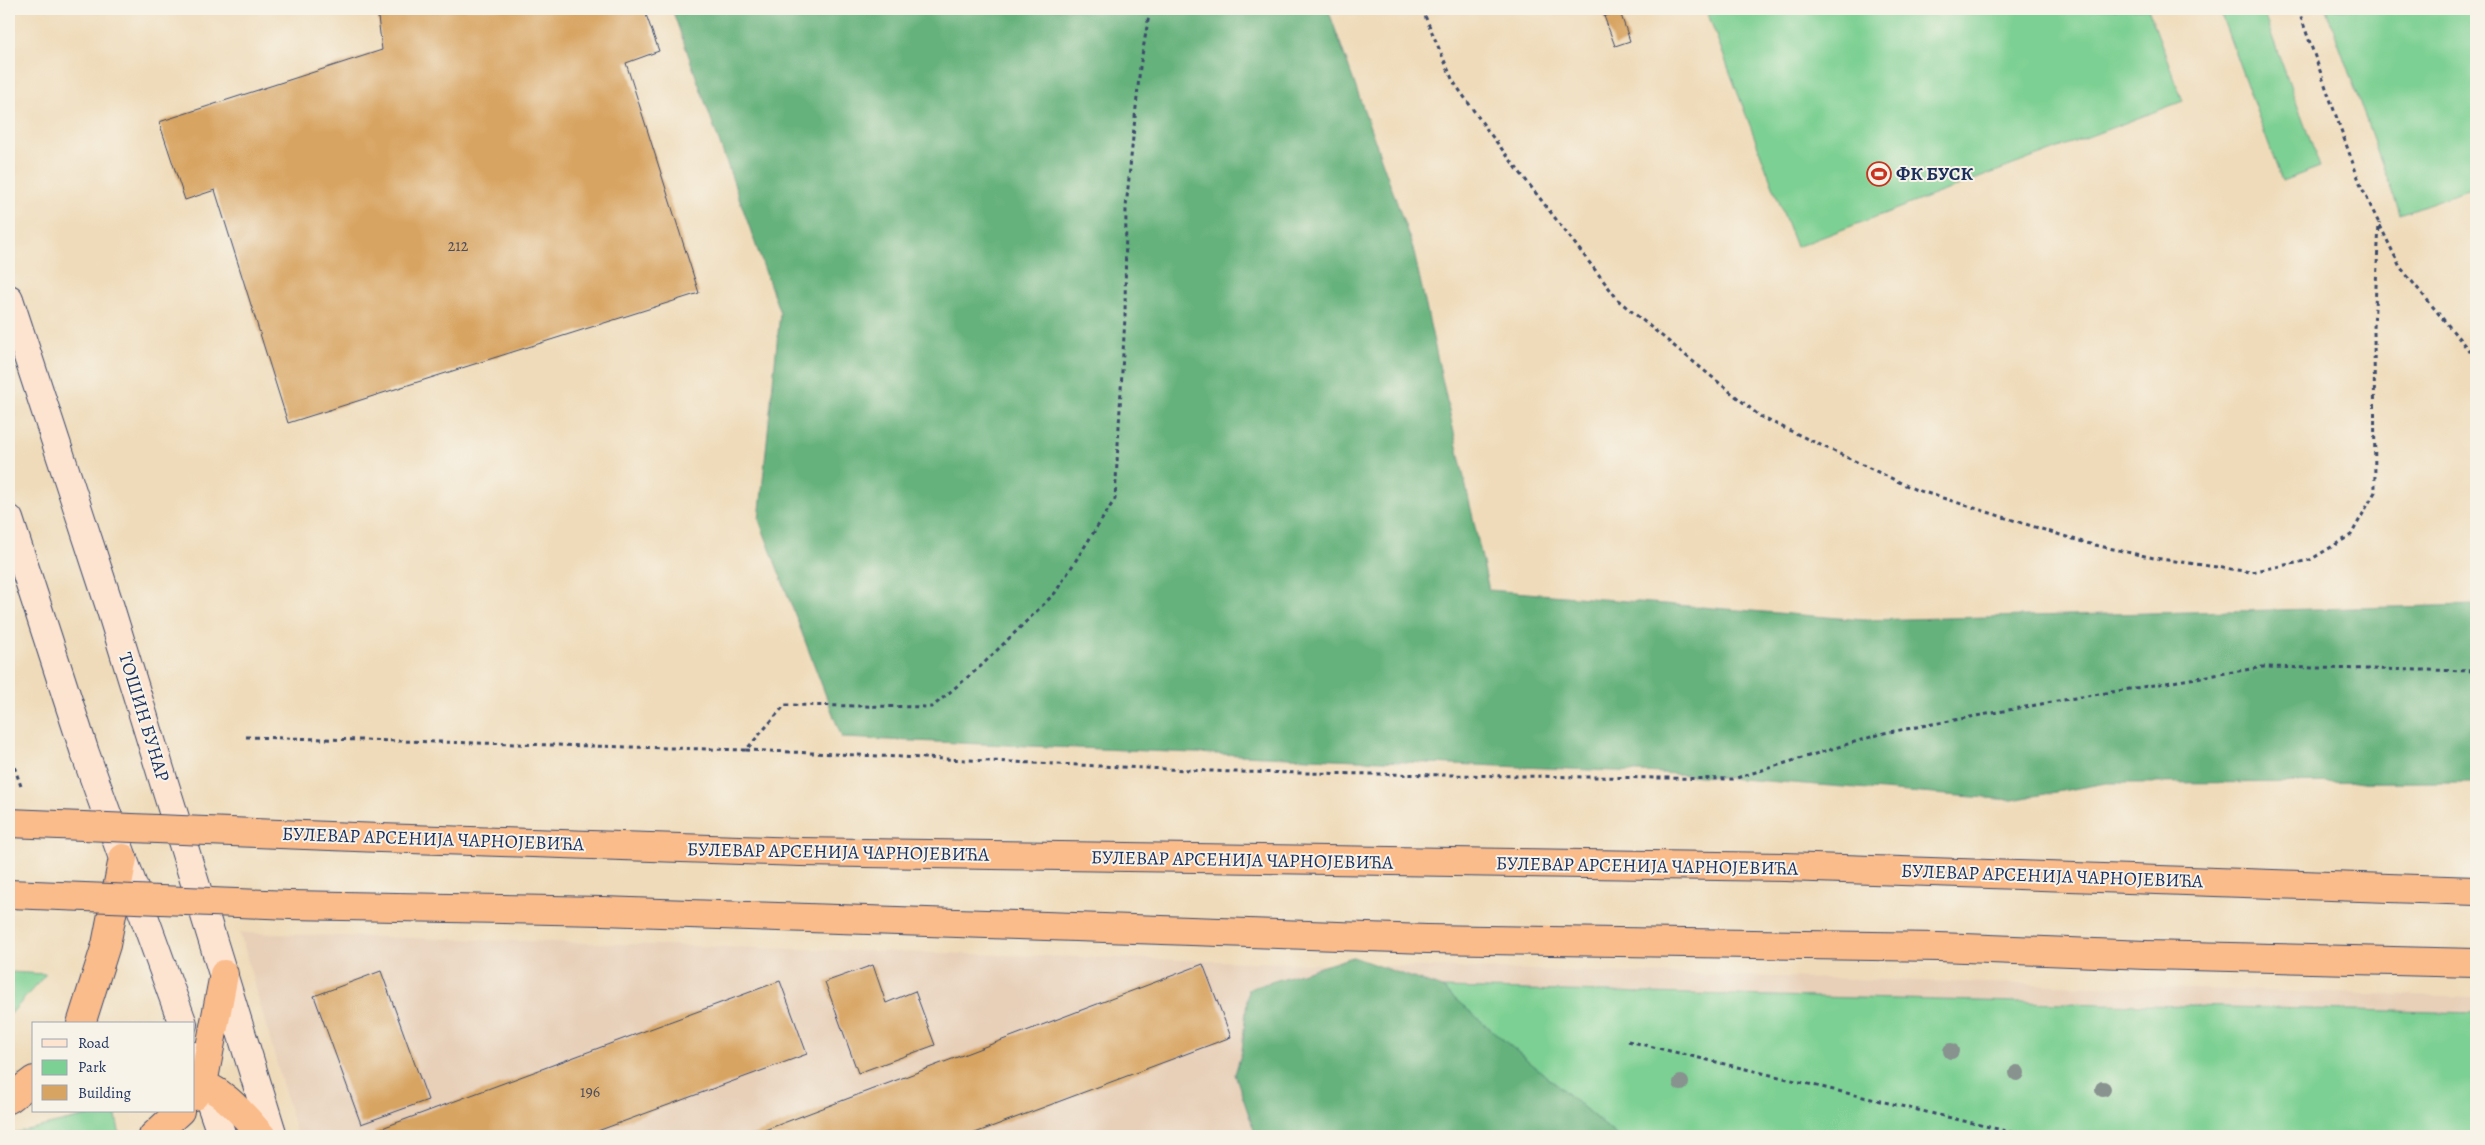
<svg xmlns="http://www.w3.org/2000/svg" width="2485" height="1145" font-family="Alegreya,serif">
  <rect width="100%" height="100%" fill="#f7f3e8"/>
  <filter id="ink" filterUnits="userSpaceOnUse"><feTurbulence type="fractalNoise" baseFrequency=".02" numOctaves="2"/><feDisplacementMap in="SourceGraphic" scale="10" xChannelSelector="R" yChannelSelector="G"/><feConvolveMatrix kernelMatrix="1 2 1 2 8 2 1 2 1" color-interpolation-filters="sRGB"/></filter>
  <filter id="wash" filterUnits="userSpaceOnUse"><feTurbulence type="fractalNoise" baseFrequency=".0096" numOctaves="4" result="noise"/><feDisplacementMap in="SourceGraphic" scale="20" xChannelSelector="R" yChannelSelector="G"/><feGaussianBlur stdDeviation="1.12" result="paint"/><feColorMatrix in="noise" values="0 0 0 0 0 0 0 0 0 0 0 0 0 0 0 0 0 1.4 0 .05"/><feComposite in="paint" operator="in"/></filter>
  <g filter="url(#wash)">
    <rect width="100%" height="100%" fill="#efdbba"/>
    <!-- built -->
    <path fill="#e7cfb8" d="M240,933L2476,997V1136H297Z"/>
    <!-- green -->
    <path fill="#7dd093" stroke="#4c8078" d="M1706,9H2148L2183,101L1796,247Z
      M2219,9H2262L2320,167L2282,181Z
      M2326,9H2476V187L2400,214Z
      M9,972L46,974L9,1016Z
      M1442,988L2476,1013V1136H1617Z
      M109,1111H115L120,1136H9V1134Z"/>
    <!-- forest -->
    <path fill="#66b27d" stroke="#40706e" d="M672,9H1328L1413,248L1489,590L1864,620L2476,605V782L2106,783L2012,800L1662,773L842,738L759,520L780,313Z
      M1353,957L1442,988L1617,1136H1256L1235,1074L1242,1051L1248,989Z"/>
    <g id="blocks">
      <!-- building -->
      <path fill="#d8a462" d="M377,9H644L659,51L626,63L699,293L288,423L215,190L185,200L159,122L382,50Z
        M1620,12L1630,41L1615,46L1604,16Z
        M1203,964L1231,1037L967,1136H749Z
        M873,965L886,1003L915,991L935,1045L858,1073L825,982Z
        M381,971L428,1100L361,1124L314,996Z
        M780,981L807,1054L584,1136H376L374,1131Z"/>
    </g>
  </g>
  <g filter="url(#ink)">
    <use href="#blocks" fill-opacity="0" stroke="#3b496c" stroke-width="1"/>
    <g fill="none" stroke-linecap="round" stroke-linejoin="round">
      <!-- secondary casing -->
      <g stroke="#3b496c" stroke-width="30">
        <path id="secondary" d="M9,299L109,604L273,1136
          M9,519L85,753L183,1024
          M194,1056L222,1136"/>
      </g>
      <!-- highway casing -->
      <g stroke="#3b496c" stroke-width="30">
        <path id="highway" d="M380,838L801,852L1785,867L2476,891
          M602,911L1427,939L1939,947L2146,955L2476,963
          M81,1024L106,945L123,858
          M194,1082C222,1087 244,1116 262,1136
          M194,1096L203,1084L224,974
          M9,1099L34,1080
          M153,1136L180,1111"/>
      </g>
      <!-- path -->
      <path stroke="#3b496c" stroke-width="3" stroke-dasharray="4 4" stroke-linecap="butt" d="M1422,9L1453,81L1488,131L1619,301L1761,417L1914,489L2086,543L2154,558L2251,572L2310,560L2351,535L2375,492L2374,328L2379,223
        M2298,9L2361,186L2400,267L2476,359
        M246,737L746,750L785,705L932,707L981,666L1055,593L1115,499L1125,317L1126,208L1140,67L1150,9
        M746,750L1233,772L1733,779L1884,733L2063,700L2263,667L2476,671
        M9,752L22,789
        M1628,1041L2027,1136"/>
      <!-- secondary -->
      <use href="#secondary" stroke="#fde4d1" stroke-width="28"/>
      <!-- highway -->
      <use href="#highway" stroke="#fabc8b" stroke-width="28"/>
      <!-- highway-bridge casing -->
      <g stroke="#3b496c" stroke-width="30" stroke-linecap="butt">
        <path id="highway-bridge" d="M9,823L380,838
          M9,894L290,905L602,911"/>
      </g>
      <!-- highway-bridge -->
      <use href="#highway-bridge" stroke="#fabc8b" stroke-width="28"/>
    </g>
    <!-- trees -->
    <g fill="#88928f">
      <circle cx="1951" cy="1051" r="8"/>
      <circle cx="2017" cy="1073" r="8"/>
      <circle cx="1681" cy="1083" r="8"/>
      <circle cx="2103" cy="1089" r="8"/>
    </g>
  </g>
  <!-- icons -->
  <defs>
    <g id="stadium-ring" transform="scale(1.25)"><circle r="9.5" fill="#f7f3e8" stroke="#c8321e" stroke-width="1.5"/><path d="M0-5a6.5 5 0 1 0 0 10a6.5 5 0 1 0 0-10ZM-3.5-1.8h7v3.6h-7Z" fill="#c8321e"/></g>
  </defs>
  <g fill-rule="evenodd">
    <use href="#stadium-ring" x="1879" y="174"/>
  </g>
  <g text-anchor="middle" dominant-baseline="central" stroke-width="4" stroke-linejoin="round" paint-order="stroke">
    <!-- number labels -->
    <g font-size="16" fill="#4a4c5f">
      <text x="458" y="246">212</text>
      <text x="590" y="1092">196</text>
    </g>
    <!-- poi labels -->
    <g font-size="19" font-weight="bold" fill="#1b2f5e" stroke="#f7f3e8" text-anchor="start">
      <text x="1896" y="174">ФК БУСК</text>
    </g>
    <!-- street labels -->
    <g font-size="19" fill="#1b2f5e" stroke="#f7f3e8">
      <text transform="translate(144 717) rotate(73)">ТОШИН БУНАР</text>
      <text transform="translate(433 839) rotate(2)">БУЛЕВАР АРСЕНИЈА ЧАРНОЈЕВИЋА</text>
      <text transform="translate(838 852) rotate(1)">БУЛЕВАР АРСЕНИЈА ЧАРНОЈЕВИЋА</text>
      <text transform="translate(1242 860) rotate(1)">БУЛЕВАР АРСЕНИЈА ЧАРНОЈЕВИЋА</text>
      <text transform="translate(1647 866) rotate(1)">БУЛЕВАР АРСЕНИЈА ЧАРНОЈЕВИЋА</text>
      <text transform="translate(2052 876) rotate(2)">БУЛЕВАР АРСЕНИЈА ЧАРНОЈЕВИЋА</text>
    </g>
  </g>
  <!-- margin -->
  <rect width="2485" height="1145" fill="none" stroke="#f7f3e8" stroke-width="30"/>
  <!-- legend -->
  <rect x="32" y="1022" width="162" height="90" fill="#f7f3e8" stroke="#9fa5b1"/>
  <rect x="42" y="1039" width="25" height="8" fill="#fde4d1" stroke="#9fa5b1"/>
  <text x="78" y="1048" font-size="15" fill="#1b2f5e">Road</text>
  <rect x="42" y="1060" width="25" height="15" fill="#7dd093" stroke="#9fa5b1"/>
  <text x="78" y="1072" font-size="15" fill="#1b2f5e">Park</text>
  <rect x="42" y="1085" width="25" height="15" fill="#d8a462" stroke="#9fa5b1"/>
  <text x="78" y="1098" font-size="15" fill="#1b2f5e">Building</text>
</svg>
